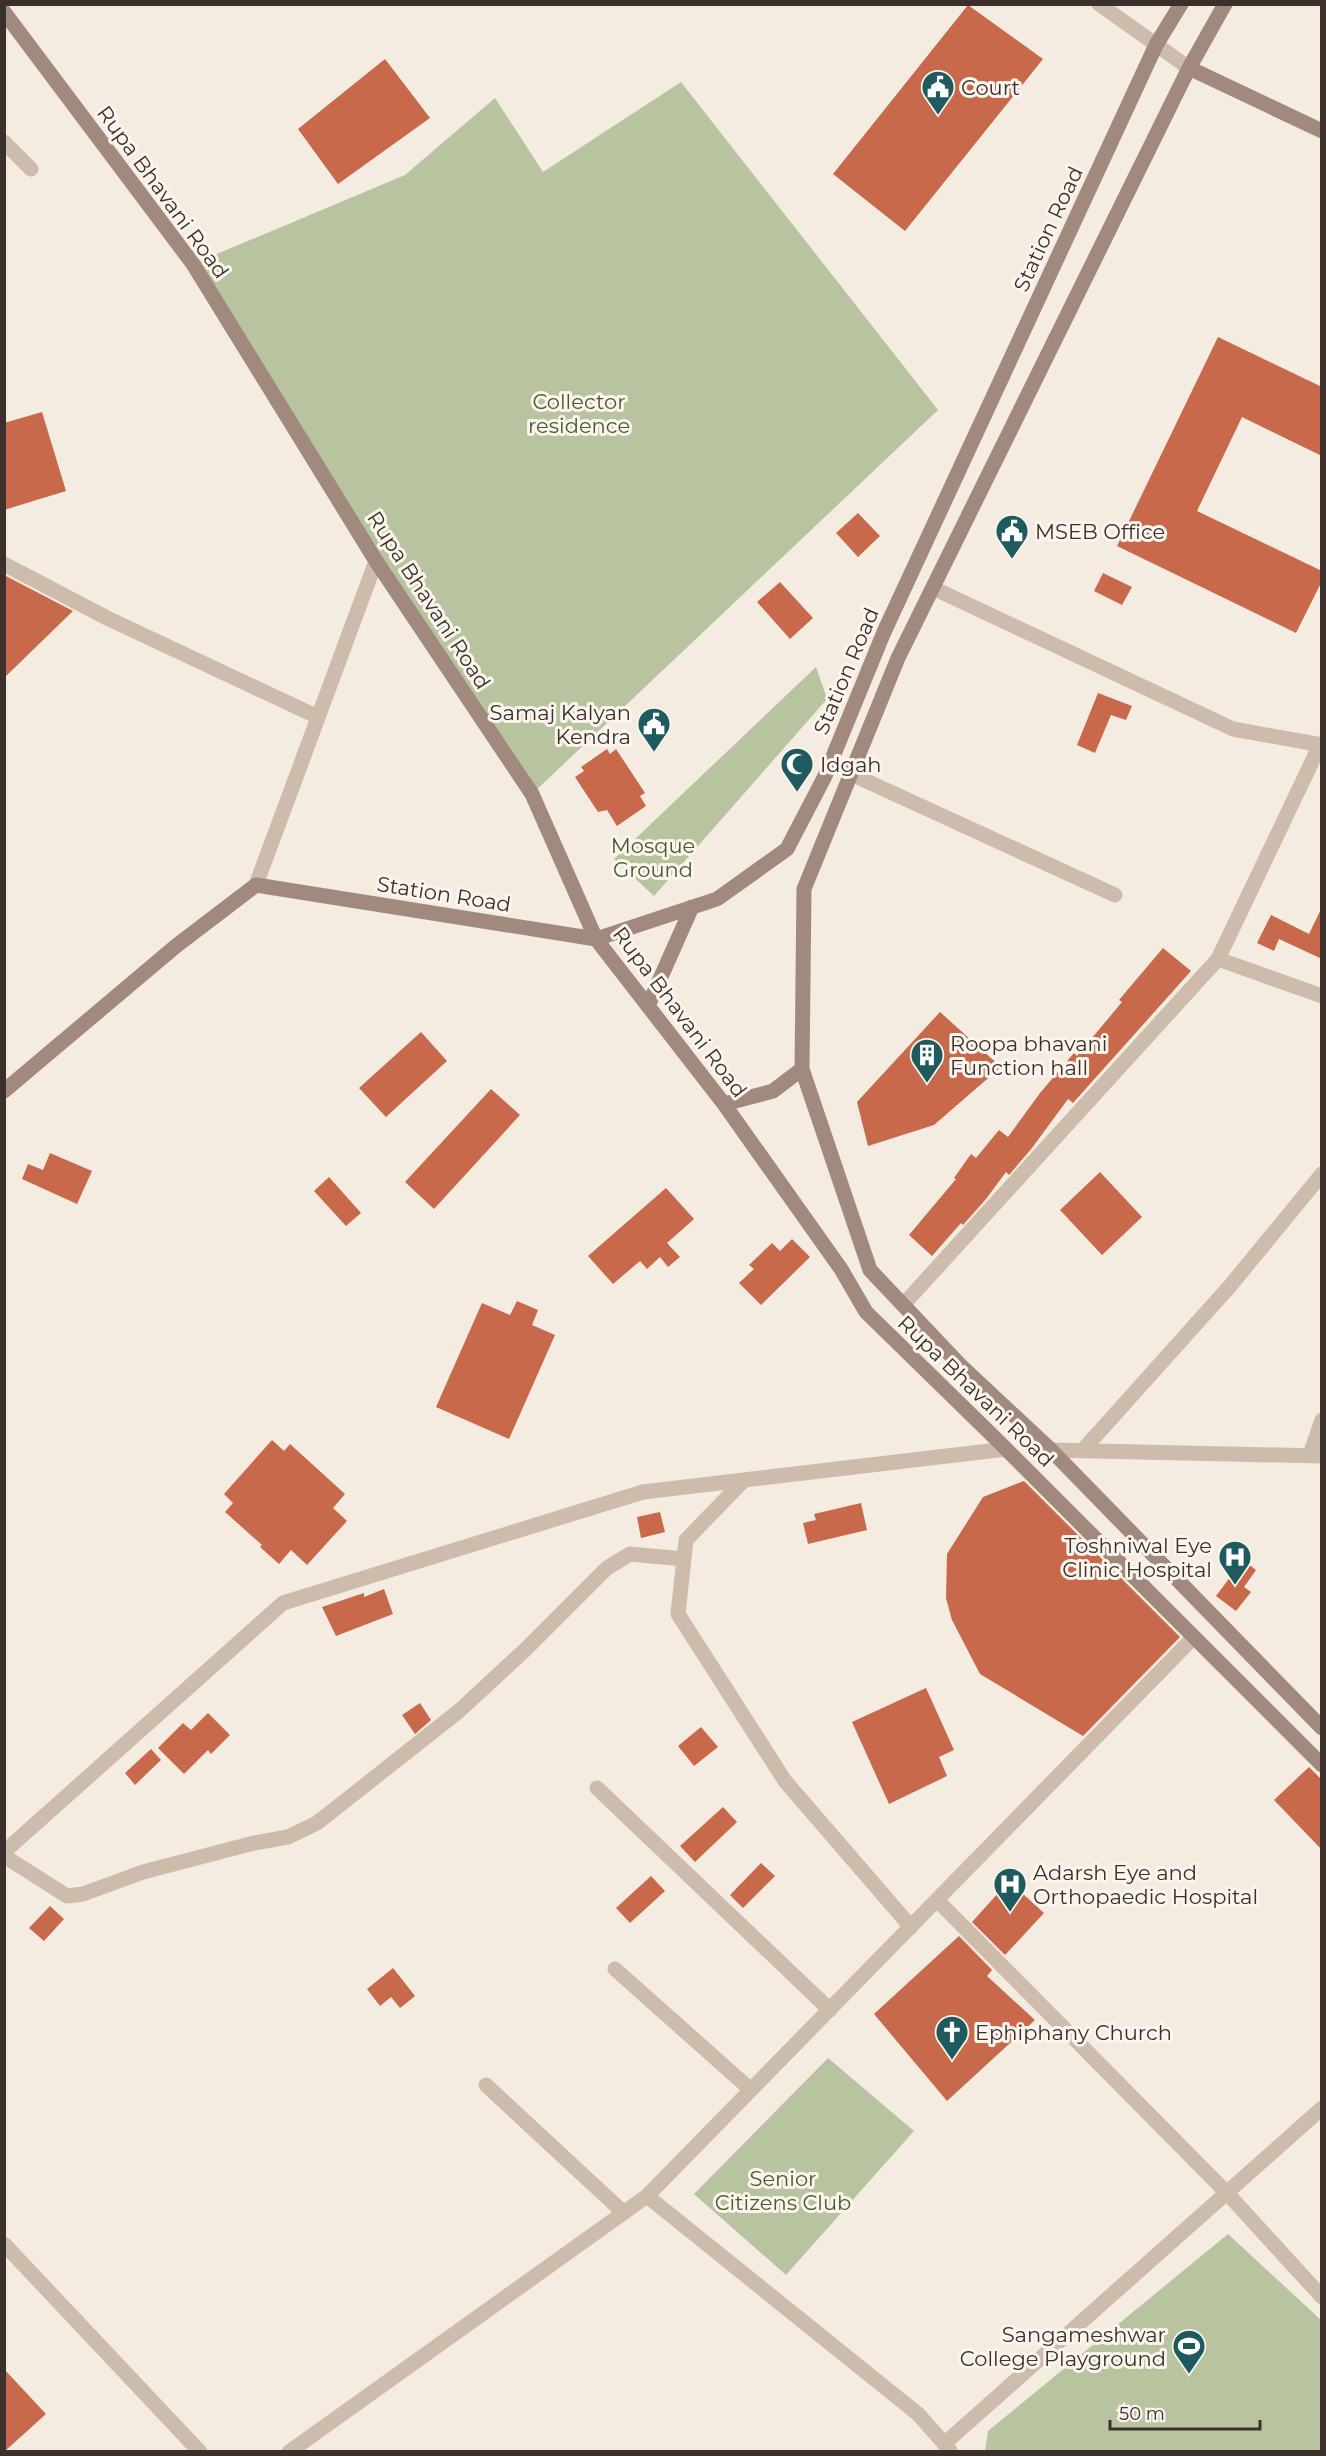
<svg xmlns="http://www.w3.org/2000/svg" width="1326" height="2456" font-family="Montserrat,sans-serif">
  <rect width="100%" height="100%" fill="#f4ebe1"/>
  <!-- green -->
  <path fill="#b8c4a0" d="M681,82L938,410L532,794L193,264L405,175L495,98L543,172Z
    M816,667L827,699L654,896L614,859Z
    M828,2058L914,2131L786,2275L694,2194Z
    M1228,2234L1321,2320V2451H985L988,2431Z"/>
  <!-- building -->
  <path fill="#c8694b" d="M968,5L1043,59L905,231L833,174Z
    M385,59L430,118L338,184L298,129Z
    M1218,337L1322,387V456L1242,417L1197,511L1322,571V581L1296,633L1117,546Z
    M42,412L66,491L4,510V423Z
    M858,513L880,536L858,557L836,533Z
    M1103,573L1132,587L1122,605L1094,591Z
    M4,575L73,611L4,678Z
    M780,582L813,618L790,639L757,602Z
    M1098,693L1132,706L1126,720L1111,715L1095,753L1077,745Z
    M607,749L610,754L616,749L645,793L640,796L646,806L617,826L607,810L598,812L575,777L584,771L581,767Z
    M1322,907V959L1279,939L1274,951L1257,943L1271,915L1309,934Z
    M1163,948L1191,971L1073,1103L1068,1099L1032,1148L1009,1175L1006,1172L986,1199L963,1225L961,1223L932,1256L909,1235L956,1179L954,1178L971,1154L976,1158L999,1130L1008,1137L1040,1093L1074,1053L1077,1056L1122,1002L1119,1000Z
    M940,1012L1001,1067L934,1125L868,1146L857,1102Z
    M421,1032L447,1061L386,1117L359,1088Z
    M491,1089L520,1115L434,1209L405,1182Z
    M50,1153L92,1171L77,1204L22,1179L28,1164L43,1170Z
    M1100,1172L1142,1217L1102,1255L1060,1210Z
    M329,1177L361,1213L346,1226L314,1191Z
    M666,1188L694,1219L667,1243L680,1257L668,1267L660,1257L647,1269L640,1261L613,1284L588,1256Z
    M792,1239L810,1257L761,1305L739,1283L754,1269L749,1265L772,1243L780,1251Z
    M517,1301L538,1310L532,1325L555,1335L509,1439L436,1407L482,1303L510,1315Z
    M272,1440L284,1451L290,1444L345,1494L333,1508L347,1521L307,1565L291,1550L279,1564L260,1547L262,1545L225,1512L233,1503L224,1494Z
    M1024,1481L1180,1637L1083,1736L980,1674L952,1620L946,1598L947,1554L983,1497Z
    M861,1503L867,1530L808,1544L803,1523L816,1520L814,1514Z
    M660,1512L665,1532L641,1538L637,1517Z
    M1243,1560L1256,1570L1244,1587L1251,1592L1236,1611L1216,1596Z
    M384,1589L393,1614L336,1636L322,1607L364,1593V1597Z
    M926,1688L954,1750L939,1757L947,1776L889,1804L852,1722Z
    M420,1703L431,1720L415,1734L402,1715Z
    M208,1713L230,1735L211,1754L208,1750L184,1774L158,1748L183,1723L191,1730Z
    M701,1727L718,1747L694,1766L678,1746Z
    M151,1749L161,1760L135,1785L125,1773Z
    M1309,1767L1322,1780V1850L1274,1800Z
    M723,1807L737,1822L695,1862L680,1846Z
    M761,1863L775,1876L743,1908L730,1895Z
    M651,1876L665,1891L630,1923L616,1908Z
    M1009,1881L1044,1913L1005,1955L972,1922Z
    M50,1906L64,1919L44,1941L29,1928Z
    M959,1936L992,1970L987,1976L1035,2020L947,2101L874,2014Z
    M393,1968L415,1996L400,2008L391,1997L380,2006L367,1989Z
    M4,2369L46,2414L5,2451H4Z"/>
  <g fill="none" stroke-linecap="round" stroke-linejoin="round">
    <!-- street -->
    <path stroke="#cdbbac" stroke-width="15" d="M1099,4L1189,68
      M4,142L31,169
      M4,564L107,618L318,717
      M933,588L1233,729L1322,745
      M851,774L1115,895
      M256,885L376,561
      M1218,959L1322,996
      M903,1305L1218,959L1320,745
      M1051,1450L1322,1456
      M1082,1451L1230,1286L1322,1174
      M1310,1455L1322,1420
      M744,1480L686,1540L678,1614L785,1781L911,1927
      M597,1788L830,2010
      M4,1852L283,1603L643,1492L1006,1449
      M4,1856L67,1896L83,1894L143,1872L254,1843L288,1837L317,1823L459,1711L526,1649L607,1568L630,1554L684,1559
      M937,1900L1227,2193L1322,2297
      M615,1969L751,2090
      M486,2085L624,2213
      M647,2196L918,2414L950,2450
      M4,2244L200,2452
      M944,2444L1322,2108
      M289,2452L647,2196L1194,1637"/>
    <!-- secondary -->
    <path stroke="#a18a7d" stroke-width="15" d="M1225,4L1189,68L898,658L804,889L802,1069L870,1270L960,1365L1051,1450L1322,1728
      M4,12L193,264L376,561L532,794L596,939L724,1104L841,1269L866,1312L997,1440L1322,1765
      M1189,68L1322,131
      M648,1006L692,907
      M4,1091L176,946L256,885L596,939L717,899L787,849L825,776L884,632L1156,45L1181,4
      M724,1104L773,1091L802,1069"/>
  </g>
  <!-- icons -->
  <defs>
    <g id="civic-pin" transform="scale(1.725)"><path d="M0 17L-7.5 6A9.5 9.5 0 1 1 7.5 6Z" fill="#1f5a5e" stroke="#fbf5ee"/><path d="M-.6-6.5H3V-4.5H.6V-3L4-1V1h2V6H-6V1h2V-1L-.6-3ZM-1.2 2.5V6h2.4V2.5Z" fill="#fff"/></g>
    <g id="mosque-pin" transform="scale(1.725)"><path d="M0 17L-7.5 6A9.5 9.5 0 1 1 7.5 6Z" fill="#1f5a5e" stroke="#fbf5ee"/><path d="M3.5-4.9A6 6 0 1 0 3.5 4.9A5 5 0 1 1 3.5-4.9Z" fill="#fff"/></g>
    <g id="building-pin" transform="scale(1.725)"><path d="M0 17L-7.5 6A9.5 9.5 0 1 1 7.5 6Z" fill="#1f5a5e" stroke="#fbf5ee"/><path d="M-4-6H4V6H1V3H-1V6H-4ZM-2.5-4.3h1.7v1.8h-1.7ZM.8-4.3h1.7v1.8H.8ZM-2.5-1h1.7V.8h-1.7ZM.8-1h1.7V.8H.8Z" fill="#fff"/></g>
    <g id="hospital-pin" transform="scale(1.725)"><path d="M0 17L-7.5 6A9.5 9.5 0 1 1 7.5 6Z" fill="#1f5a5e" stroke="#fbf5ee"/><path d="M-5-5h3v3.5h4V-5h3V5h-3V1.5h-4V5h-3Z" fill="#fff"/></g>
    <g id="church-pin" transform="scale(1.725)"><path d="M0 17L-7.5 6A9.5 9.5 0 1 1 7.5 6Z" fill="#1f5a5e" stroke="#fbf5ee"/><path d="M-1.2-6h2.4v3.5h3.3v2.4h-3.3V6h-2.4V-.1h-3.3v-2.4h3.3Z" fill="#fff"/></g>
    <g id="stadium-pin" transform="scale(1.725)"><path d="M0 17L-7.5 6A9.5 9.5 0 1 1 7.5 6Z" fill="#1f5a5e" stroke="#fbf5ee"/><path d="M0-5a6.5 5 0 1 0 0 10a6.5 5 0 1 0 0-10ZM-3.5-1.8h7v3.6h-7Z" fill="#fff"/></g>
  </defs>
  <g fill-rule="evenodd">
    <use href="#civic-pin" x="938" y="87"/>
    <use href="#civic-pin" x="1012" y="531"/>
    <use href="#civic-pin" x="654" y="724"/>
    <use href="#mosque-pin" x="797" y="764"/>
    <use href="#building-pin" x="927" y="1055"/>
    <use href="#hospital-pin" x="1235" y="1557"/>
    <use href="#hospital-pin" x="1010" y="1884"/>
    <use href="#church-pin" x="952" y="2032"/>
    <use href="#stadium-pin" x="1189" y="2346"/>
  </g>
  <g text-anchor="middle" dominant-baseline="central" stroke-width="6" stroke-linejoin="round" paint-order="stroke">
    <!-- poi labels -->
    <g font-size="21" fill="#3b302b" stroke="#fbf5ee" text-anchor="start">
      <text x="961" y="87">Court</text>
      <text x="1035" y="531">MSEB Office</text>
      <text x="631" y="712" text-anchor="end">Samaj Kalyan<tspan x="631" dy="24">Kendra</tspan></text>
      <text x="820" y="764">Idgah</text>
      <text x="950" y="1043">Roopa bhavani<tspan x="950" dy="24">Function hall</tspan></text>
      <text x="1212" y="1545" text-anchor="end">Toshniwal Eye<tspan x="1212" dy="24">Clinic Hospital</tspan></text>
      <text x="1033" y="1872">Adarsh Eye and<tspan x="1033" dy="24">Orthopaedic Hospital</tspan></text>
      <text x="975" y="2032">Ephiphany Church</text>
      <text x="1166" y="2334" text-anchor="end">Sangameshwar<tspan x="1166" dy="24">College Playground</tspan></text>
    </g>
    <!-- street labels -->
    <g font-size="21" fill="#3b302b" stroke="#fbf5ee">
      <text transform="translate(163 192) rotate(54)">Rupa Bhavani Road</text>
      <text transform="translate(1048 229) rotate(-65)">Station Road</text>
      <text transform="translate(429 600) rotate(57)">Rupa Bhavani Road</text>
      <text transform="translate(846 671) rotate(-67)">Station Road</text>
      <text transform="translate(444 894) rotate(9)">Station Road</text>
      <text transform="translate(680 1012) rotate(53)">Rupa Bhavani Road</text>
      <text transform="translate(976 1391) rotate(44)">Rupa Bhavani Road</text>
    </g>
    <!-- park labels -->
    <g font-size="21" fill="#4a5a2e" stroke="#fbf5ee">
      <text x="579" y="401">Collector<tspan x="579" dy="24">residence</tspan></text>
      <text x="653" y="845">Mosque<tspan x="653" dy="24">Ground</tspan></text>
      <text x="783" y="2178">Senior<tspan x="783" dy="24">Citizens Club</tspan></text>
    </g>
  </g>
  <!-- border -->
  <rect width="1326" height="2456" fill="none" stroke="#3b302b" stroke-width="12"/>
  <!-- scale -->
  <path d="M1110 2420v9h150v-9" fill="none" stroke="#3b302b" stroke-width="3"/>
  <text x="1119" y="2420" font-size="18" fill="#3b302b" stroke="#fbf5ee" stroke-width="4.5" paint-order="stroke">50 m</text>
</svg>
